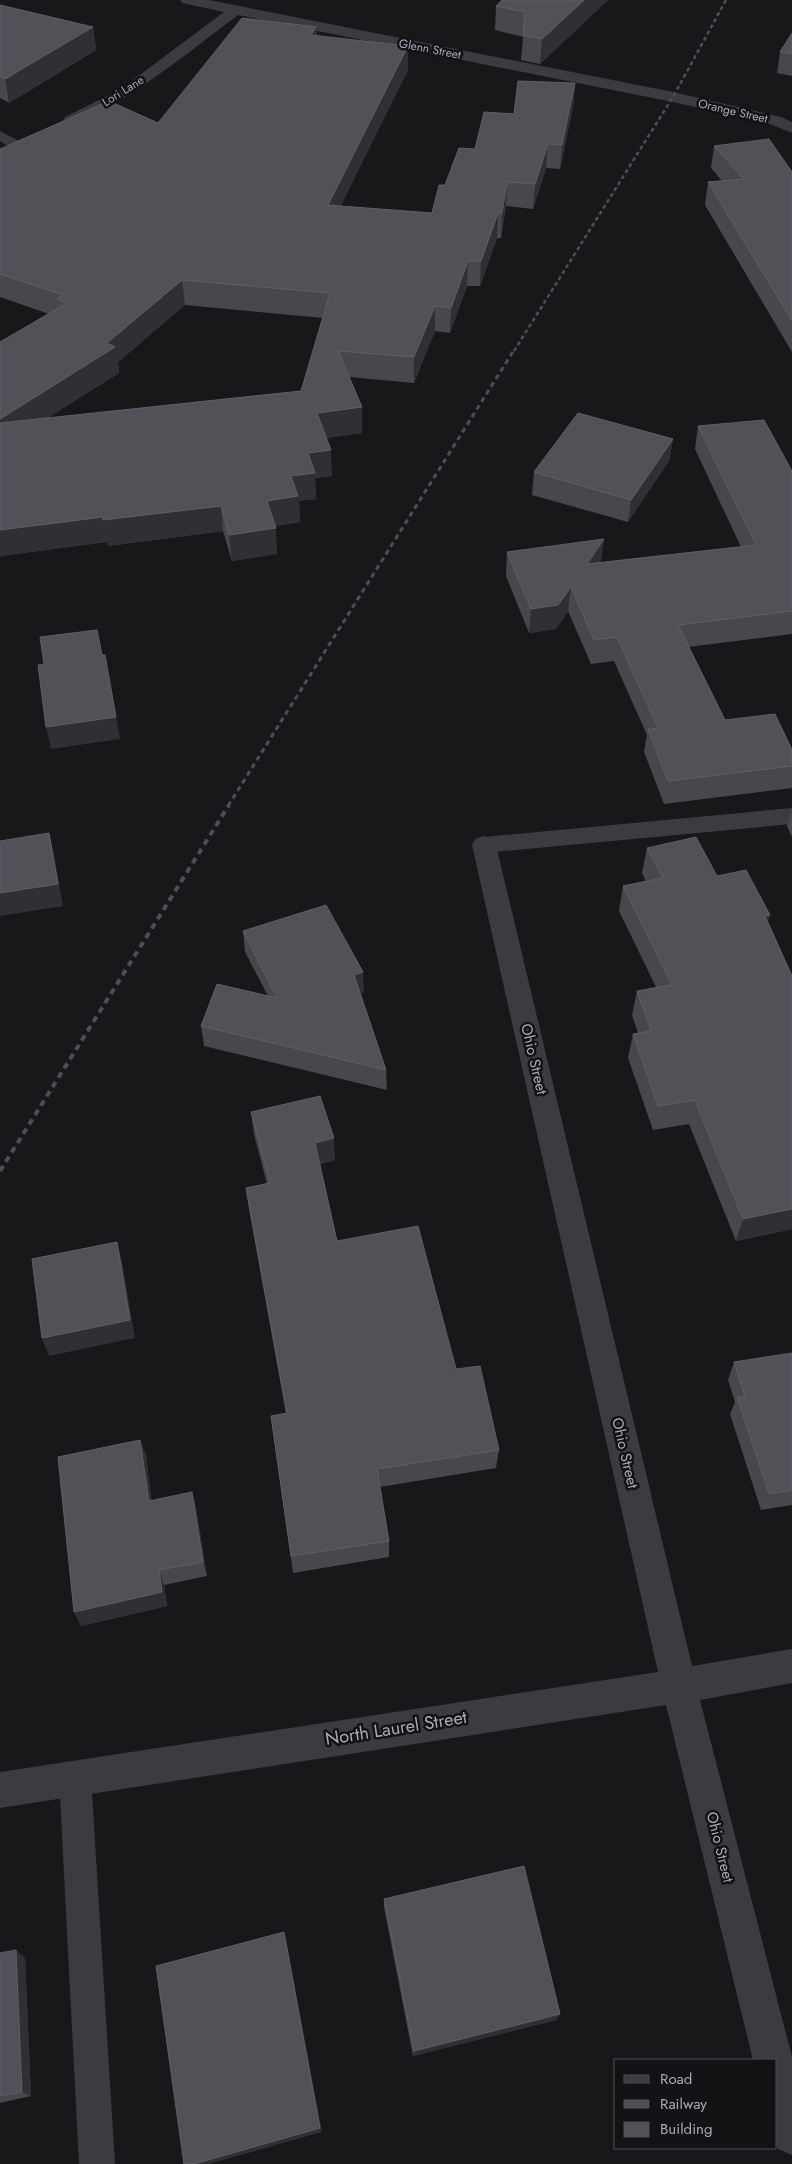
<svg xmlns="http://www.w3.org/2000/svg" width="792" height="2164" font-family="Jost,sans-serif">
  <rect width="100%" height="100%" fill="#18181a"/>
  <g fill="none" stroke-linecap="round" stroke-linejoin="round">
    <!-- lane -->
    <path fill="#3b3b41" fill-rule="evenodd" d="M0,131L23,143L25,146L23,149H13L0,141Z
      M792,808V824L484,853L476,851L473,845L476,839L484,837Z
      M75,1761L87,1765L91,1777L115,2164H79L59,1777L63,1765Z"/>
    <!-- street -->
    <path fill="#3b3b41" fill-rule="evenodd" d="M180,0H209L673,92L781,117L792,122V133L770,124L673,102L238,15C211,35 94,130 65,123L63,120L65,117L121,89L224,12L182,3Z
      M484,836L493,839L496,845L692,1666L792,1649V1683L700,1700L792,2057V2155L778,2149L776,2144V2060H753L666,1705L0,1808V1772L658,1672L472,845L475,839Z"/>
    <!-- rail-far2 -->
    <path stroke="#4e4e56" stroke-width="2.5" stroke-dasharray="4 3" stroke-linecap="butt" d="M514,351L673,97L726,0"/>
    <!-- rail-far1 -->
    <path stroke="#4e4e56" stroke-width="3" stroke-dasharray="5 4" stroke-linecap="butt" d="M228,806L514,350"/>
    <!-- rail -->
    <path stroke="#4e4e56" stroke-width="4" stroke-dasharray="6 5" stroke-linecap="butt" d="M0,1171L229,805"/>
  </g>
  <!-- wall -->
  <path fill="#47474c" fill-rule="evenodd" d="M608,0L540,64L521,60L523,37L495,30L496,6Z
    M0,5L93,27L96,50L9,103L0,98Z
    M316,27L317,36L408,46V70L340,206L432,213L445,185L475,149L514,114L575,83L573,107L560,169L546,168L533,209L506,206L501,238H497L480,286H467L450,333L435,331L414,383L349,377L362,433L326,438L332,476L315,478L316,499L299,501L300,522L275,526L277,554L232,561L223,531L108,546L107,542L0,556V342L49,314L0,297V149L158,123ZM185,305L323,318L301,391L47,418L119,373L118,362Z
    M792,33V76L777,73L780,52Z
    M714,146L792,172V352L705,205L708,182L722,181L711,168Z
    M698,426L792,471V634L688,647L725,720L792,750V788L664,804L644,752L647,735L614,661L591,664L568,611L556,629L529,633L506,576L507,552L601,563L741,547L695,449Z
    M673,439L669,461L628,522L532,495L534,472Z
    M792,810V837L787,826Z
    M647,848L717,876L768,922L792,976V1229L736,1241L689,1124L653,1130L628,1058L633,1034L638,1033L632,1015L637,991L656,987L619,911L623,886L646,881L642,873Z
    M243,931L364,992L360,993L386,1070L387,1090L204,1046L201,1026L268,996L245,952Z
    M251,1112L335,1160L320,1164L337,1241L456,1369L499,1450L496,1468L380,1487L389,1541V1557L293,1573L271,1416L286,1414L249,1209L246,1188L267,1184L254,1134Z
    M792,1353V1505L761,1510L730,1414L735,1402L728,1380L734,1362Z
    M140,1440L146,1456L151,1501L192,1492L196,1508L207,1576L164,1585L167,1606L81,1626Z
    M384,1899L560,2014L556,2020L413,2056L384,1907Z
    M0,1953L25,1958L31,2096L0,2103Z"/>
  <!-- shaded-wall -->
  <path fill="#302f33" d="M584,0H608L540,64L542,39Z
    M93,27L96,50L9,103L5,79Z
    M316,27L317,50L311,35Z
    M408,46V70L329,230L328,205Z
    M575,83L573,107L560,169L562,145Z
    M548,144L546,168L533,209L535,184Z
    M507,182L506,206L501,238L502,213Z
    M498,213L497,238L480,286L481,261Z
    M468,261L467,286L450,333L451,308Z
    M182,280L185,305L118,362L119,373L0,448V419L107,343Z
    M435,306V331L414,383V357Z
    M362,407V433L318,439L317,413Z
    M673,439L669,461L628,522L631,500Z
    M331,450L332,476L315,478L316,499L299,501L300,522L269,527L267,501L291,476L308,453Z
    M221,506L223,531L108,546L107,542L0,556V530L103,517Z
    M276,528L277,554L232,561L229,535Z
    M604,539L601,562L587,564Z
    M571,587L568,611L556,629L529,633L531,609Z
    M109,677L120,739L51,749L46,727Z
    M49,833L54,855L63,906L0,916V893Z
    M770,915L763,940L765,916Z
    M363,972L364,992L355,995L354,975Z
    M334,1138L335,1160L317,1164L315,1143Z
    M792,1209V1229L736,1241L743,1219Z
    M117,1242L122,1261L135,1338L49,1356L42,1338Z
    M140,1440L146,1456L154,1517L149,1501Z
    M192,1492L196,1508L207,1576L203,1562Z
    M159,1570L164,1585L167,1606L81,1626L74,1612Z
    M284,1932L286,1940L322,2132L209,2164H194Z
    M16,1950L25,1958L31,2096L22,2092Z
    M560,2014L556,2020L413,2056L414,2051Z"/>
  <!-- building -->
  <path fill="#525158" stroke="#605f67" d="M502,0H584L542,39L523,35L525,12L496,6Z
    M0,5L93,27L5,79L0,76Z
    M242,18L316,27L311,35L408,46L328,205L432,213L439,185H445L459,148L475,149L484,112L514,114L518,81L575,83L562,145L548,144L535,184L507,182L502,213H498L481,261H468L451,308L435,306L414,357L338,351L362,407L317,413L331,450L308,453L315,473L291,476L298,496L267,501L276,528L229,535L221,506L103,520V517L0,530V423L301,391L330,293L182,280L107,343L115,347L0,419V342L67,303L57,299L63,295L0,274V149L109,101L158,123Z
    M792,33V54L780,52Z
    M769,139L792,172V321L708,182L744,179L714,146Z
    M578,413L673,439L631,500L534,472Z
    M764,420L792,471V611L678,625L725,720L775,714L792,750V766L668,781L648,729L658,728L617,637L594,640L571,587L558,605L531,609L507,552L604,539L587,564L756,545L698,426Z
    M97,630L102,655H105L116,717L46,727L38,665L44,664L40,637Z
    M49,833L58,884L0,893V841Z
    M696,837L717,876L746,870L770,915L765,916L792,976V1209L743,1219L695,1100L658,1106L633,1034L651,1031L637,991L672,985L623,886L663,878L647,848Z
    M326,905L363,972L354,975L386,1070L201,1026L217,984L277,998L243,931Z
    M320,1096L334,1138L315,1143L337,1241L418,1226L456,1369L480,1366L499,1450L377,1469L389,1541L291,1556L271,1416L287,1413L246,1188L270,1183L251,1112Z
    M117,1242L130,1320L42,1338L32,1259Z
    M792,1353V1490L769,1494L737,1397L745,1396L734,1362Z
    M140,1440L149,1501L192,1492L203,1562L159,1570L162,1592L74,1612L58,1457Z
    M524,1866L560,2014L414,2051L384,1899Z
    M284,1932L320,2128L194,2164H184L156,1966Z
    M16,1950L22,2092L0,2096V1953Z"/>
  <g text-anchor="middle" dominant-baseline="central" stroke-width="5" stroke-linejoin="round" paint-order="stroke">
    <!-- far-street labels -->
    <g font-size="12" fill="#aaabba" stroke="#131315">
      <text transform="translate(430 49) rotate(11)">Glenn Street</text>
      <text transform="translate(123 91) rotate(-32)">Lori Lane</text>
      <text transform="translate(733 111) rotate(13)">Orange Street</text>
    </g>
    <!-- street labels -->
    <g font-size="15" fill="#aaabba" stroke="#131315">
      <text transform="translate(534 1059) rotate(77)">Ohio Street</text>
      <text transform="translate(625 1453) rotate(77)">Ohio Street</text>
      <text transform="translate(720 1847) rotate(76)">Ohio Street</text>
    </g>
    <!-- near-street labels -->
    <g font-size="18" fill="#aaabba" stroke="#131315">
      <text transform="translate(396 1728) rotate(-9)">North Laurel Street</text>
    </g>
  </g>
  <!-- legend -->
  <rect x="614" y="2059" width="162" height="90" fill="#131315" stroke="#4f5057"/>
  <rect x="624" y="2075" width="25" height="8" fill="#3b3b41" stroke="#4f5057"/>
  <text x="660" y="2084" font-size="15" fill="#aaabba">Road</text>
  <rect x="624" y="2100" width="25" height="8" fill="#4e4e56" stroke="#4f5057"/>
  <text x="660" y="2109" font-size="15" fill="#aaabba">Railway</text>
  <rect x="624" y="2122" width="25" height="15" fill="#525158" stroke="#4f5057"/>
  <text x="660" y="2134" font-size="15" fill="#aaabba">Building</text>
</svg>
